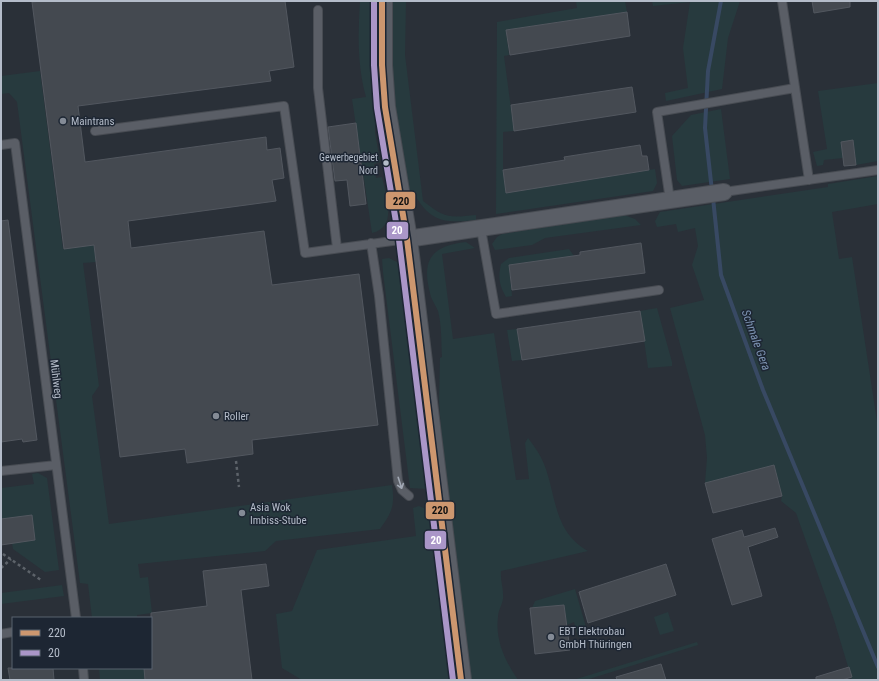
<svg xmlns="http://www.w3.org/2000/svg" width="879" height="681" font-family="'Roboto Condensed',sans-serif">
  <rect width="100%" height="100%" fill="#2a3038"/>
  <!-- green -->
  <path fill="#273a3e" d="M360,1H375V132L380,162L374,164L376,178L382,177C386,196 398,227 372,233L352,99L366,97C357,65 358,33 360,1Z
    M389,1H406L405,55L423,201C445,218 448,218 476,215V220C446,223 431,223 415,195L409,194L394,107Z
    M576,1H625L627,12L506,30L509,55L504,56L514,131L503,132V170L506,192L655,169L657,183L653,191L496,214L497,22L577,8Z
    M652,1H740L728,38L722,89L666,101L665,93L688,88L683,48L690,2L653,6Z
    M40,71L63,249L94,245L96,262L83,263L99,386L92,396L109,524L392,485C395,506 392,512 380,529L276,541L265,551L138,564L140,578L148,577L152,613L137,615V618H92L88,584L80,583L17,102L9,93L1,94V76Z
    M878,83V161L856,165L853,140L841,142L843,158L824,160L823,165L817,166L813,152L827,149L818,91Z
    M721,109L730,179L682,186L677,180L672,136L691,115Z
    M878,176V204L832,212L839,259L852,257L878,428V680H852L834,620L796,513L781,501L782,496L774,466L705,483L707,458L705,435L670,308L704,300L692,265L698,246L695,228L678,232L676,224L657,227L655,221L660,212L828,187V184Z
    M624,215L635,219L641,225L545,238L532,245L495,250L492,244L497,237L502,234Z
    M466,242L475,248L442,254L453,339L494,333L516,480L529,479L525,443L528,438C534,446 540,454 544,464C557,497 553,531 588,551L501,571C500,580 504,590 503,599C502,605 498,611 498,617C495,640 505,661 518,680H469L443,456L439,401L440,358L442,357C441,342 442,326 438,311C436,306 433,302 431,297C421,262 429,246 466,242Z
    M569,249L574,256L509,265L512,296L506,297C499,285 498,277 501,264L509,258Z
    M389,258L399,263L411,327L431,483L427,489L410,488L383,272L382,259Z
    M657,308L672,362V366L648,368L640,311Z
    M517,329L522,360L512,361L507,330Z
    M38,473L47,478L59,570L45,572L13,549L12,543L35,540L32,516L1,519V488L34,484L32,474Z
    M419,506L426,509L433,520L455,680H302L282,668L276,614L292,611L317,550L416,536L413,508Z
    M62,585L64,596L1,604V593Z
    M575,589L588,634L578,637L574,622L567,625L564,605L532,608L535,601Z
    M668,612L674,631L660,635L654,617Z
    M697,642L698,645L586,680H573Z
    M99,668H144L145,680H100Z"/>
  <g fill="none" stroke-linecap="round" stroke-linejoin="round">
    <!-- stream -->
    <path stroke="#384963" stroke-width="4" d="M712,191L705,128L708,71L721,1
      M713,198L721,275L763,390L878,667"/>
  </g>
  <!-- building -->
  <path fill="#444950" stroke="#52575f" d="M42,1H285L294,67L269,71L271,81L78,106L85,162L266,137L267,150L280,148L284,178L272,180L276,201L128,221L131,248L264,231L272,285L359,274L378,425L252,440L253,454L187,463L185,449L120,457L94,245L64,249L32,2Z
    M812,1H850V7L814,13Z
    M627,12L630,36L510,55L506,30Z
    M632,87L636,112L514,131L511,105Z
    M356,123L366,204L350,206L347,180L335,181L328,127Z
    M853,140L856,165L844,166L841,142Z
    M640,145L642,156H647L649,170L506,193L503,170L565,160L564,157Z
    M8,220L37,440L23,442L22,439L1,442V221Z
    M641,243L645,273L512,290L509,265L580,255V252Z
    M640,311L645,341L522,360L517,329Z
    M774,465L782,496L713,513L705,483Z
    M32,515L35,540L1,545V519Z
    M775,528L778,537L748,547L762,596L732,605L712,539L742,530L744,537Z
    M266,564L269,586L241,590L252,680H145L144,668H151V613L207,606L203,571Z
    M666,564L676,595L588,623L579,592Z
    M564,605L570,650L535,654L530,608Z
    M661,664L666,680H617L616,677Z
    M849,667L852,677L842,680H816V677Z
    M8,668H53L54,680H10Z"/>
  <g fill="none" stroke-linecap="round" stroke-linejoin="round">
    <!-- service casing -->
    <g stroke="#484c53" stroke-width="10">
      <path id="service" d="M782,1L809,180
        M318,10V88L337,248
        M95,131L284,106L305,253L407,239
        M1,145L15,143L76,618
        M724,192L878,170
        M670,200L657,112L795,88
        M481,229L496,314L659,290
        M371,243L379,296L398,481L402,490L409,496
        M1,471L56,465
        M1,634L13,632
        M83,668L84,680"/>
    </g>
    <!-- minor casing -->
    <g stroke="#484c53" stroke-width="18">
      <path id="minor" d="M407,239L724,192"/>
    </g>
    <!-- tertiary casing -->
    <g stroke="#484c53" stroke-width="22">
      <path id="tertiary" d="M382,1V65L385,107L407,239L461,680"/>
    </g>
    <!-- path -->
    <path stroke="#5d636a" stroke-width="2.5" stroke-dasharray="3 3" stroke-linecap="butt" d="M236,461L239,487
      M3,554L41,580
      M1,568L11,559"/>
    <!-- service -->
    <use href="#service" stroke="#5a5e66" stroke-width="8"/>
    <!-- minor -->
    <use href="#minor" stroke="#5a5e66" stroke-width="16"/>
    <!-- tertiary -->
    <use href="#tertiary" stroke="#5a5e66" stroke-width="20"/>
    <!-- bus-1 casing -->
    <g stroke="#1d2633" stroke-width="9">
      <path id="bus-1" d="M382,1V65L385,107L407,239L461,680"/>
    </g>
    <!-- bus-2 casing -->
    <g stroke="#1d2633" stroke-width="9">
      <path id="bus-2" d="M374,1V65L377,108L399,240L453,680"/>
    </g>
    <!-- bus-1 -->
    <use href="#bus-1" stroke="#cd976f" stroke-width="6"/>
    <!-- bus-2 -->
    <use href="#bus-2" stroke="#aa96c8" stroke-width="6"/>
  </g>
  <!-- one-way arrows -->
  <defs><path id="oneway-shaft" d="M-6 0H5M1.5-3L5.5 0L1.5 3" fill="none" stroke-width="1.6" stroke-linecap="round" stroke-linejoin="round"/></defs>
  <use stroke="#a2a9b5" href="#oneway-shaft" transform="translate(400 483) rotate(72)"/>
  <!-- markers -->
  <g fill="#848b96" stroke="#1d2633" stroke-width="1.5">
    <circle cx="63" cy="121" r="4"/>
    <circle cx="216" cy="416" r="4"/>
    <circle cx="242" cy="513" r="4"/>
    <circle cx="551" cy="637" r="4"/>
  </g>
  <circle fill="#b4bcc9" stroke="#1d2633" stroke-width="1.5" cx="386" cy="163" r="3.5"/>
  <g text-anchor="middle" dominant-baseline="central" stroke-width="3" stroke-linejoin="round" paint-order="stroke">
    <!-- bus labels -->
    <g font-size="10" fill="#b4bcc9" stroke="#1d2633" text-anchor="end">
      <text x="378" y="157">Gewerbegebiet<tspan x="378" dy="13">Nord</tspan></text>
    </g>
    <!-- poi labels -->
    <g font-size="11" fill="#b4bcc9" stroke="#1d2633" text-anchor="start">
      <text x="71" y="121">Maintrans</text>
      <text x="224" y="416">Roller</text>
      <text x="250" y="507">Asia Wok<tspan x="250" dy="13">Imbiss-Stube</tspan></text>
      <text x="559" y="631">EBT Elektrobau<tspan x="559" dy="13">GmbH Thüringen</tspan></text>
    </g>
    <!-- street labels -->
    <g font-size="11" fill="#b4bcc9" stroke="#1d2633">
      <text transform="translate(56 379) rotate(83)">Mühlweg</text>
    </g>
    <!-- water labels -->
    <g font-size="12" font-style="italic" fill="#7c92b1" stroke="#1d2633">
      <text transform="translate(756 340) rotate(70)">Schmale Gera</text>
    </g>
  </g>
  <g stroke="#1d2633" stroke-width="1.5">
    <rect x="385" y="191" width="31" height="19" rx="4" fill="#cd976f"/>
    <rect x="386" y="221" width="23" height="19" rx="4" fill="#aa96c8"/>
    <rect x="425" y="501" width="30" height="19" rx="4" fill="#cd976f"/>
    <rect x="424" y="530" width="23" height="20" rx="4" fill="#aa96c8"/>
  </g>
  <g font-size="11" text-anchor="middle" font-weight="bold" fill="#fff">
    <text x="397" y="234">20</text>
    <text x="436" y="544">20</text>
  </g>
  <g font-size="11" text-anchor="middle" font-weight="bold" fill="#111">
    <text x="401" y="205">220</text>
    <text x="440" y="514">220</text>
  </g>
  <!-- border -->
  <rect width="879" height="681" fill="none" stroke="#b4bcc9" stroke-width="4"/>
  <!-- legend -->
  <rect x="12" y="617" width="140" height="52" fill="#1d2633" stroke="#59626f"/>
  <rect x="20" y="630" width="20" height="6" fill="#cd976f" stroke="#59626f"/>
  <text x="48" y="637" font-size="12" fill="#b4bcc9">220</text>
  <rect x="20" y="650" width="20" height="6" fill="#aa96c8" stroke="#59626f"/>
  <text x="48" y="657" font-size="12" fill="#b4bcc9">20</text>
</svg>
